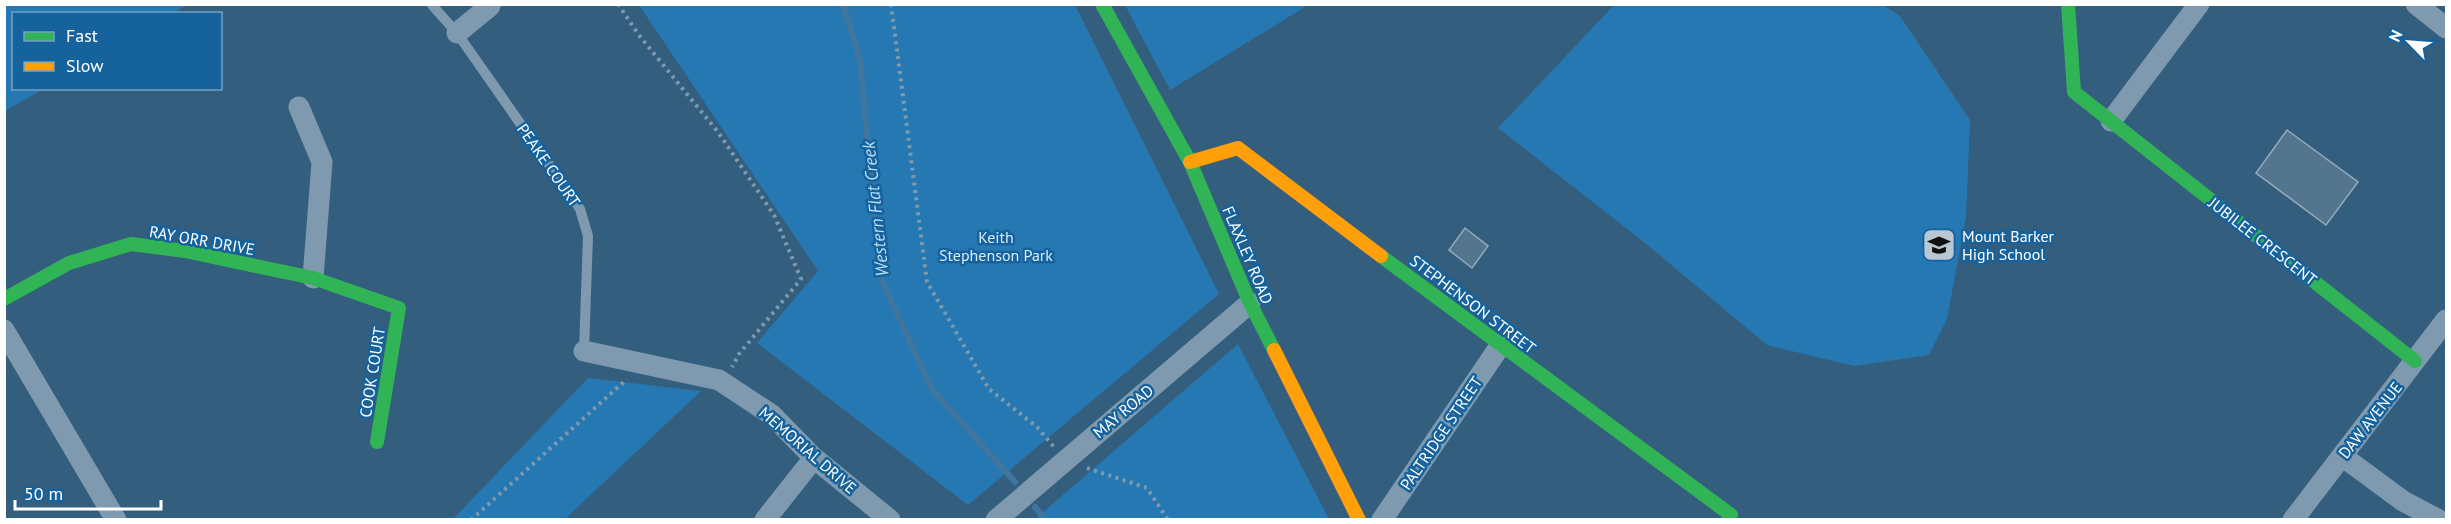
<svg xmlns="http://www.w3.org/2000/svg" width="2451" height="524" font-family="'PT Sans',sans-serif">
  <rect width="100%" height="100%" fill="#345e7e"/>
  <!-- green -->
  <path fill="#2678b2" d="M5,4H187V5L171,14H14V88L43,89L5,111Z
    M1615,4H1881L1900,16L1970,120L1966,217L1947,319L1929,355L1854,366L1767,345L1645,243L1498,128Z
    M639,5H1075L1219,294L968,505L757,343L818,271Z
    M1125,5H1308L1170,90Z
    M1238,344L1329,519H1035Z
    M588,378L701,391L565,519H453Z"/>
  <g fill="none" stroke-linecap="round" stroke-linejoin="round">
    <!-- stream -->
    <path stroke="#40759d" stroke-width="6" d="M843,4L860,60L880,277L932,389L1015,482
      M1035,507L1046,520"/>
  </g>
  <!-- building -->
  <path fill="#53758e" stroke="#94abbd" stroke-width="1.5" d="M2287,130L2358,182L2326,225L2256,173Z
    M1465,228L1488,246L1472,268L1449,250Z"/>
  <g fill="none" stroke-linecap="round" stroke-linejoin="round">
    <!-- path -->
    <path stroke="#7f9aaf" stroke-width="4" stroke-dasharray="3 4.5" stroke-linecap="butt" d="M618,4L638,34L718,132L774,215L801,279L739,354L732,367
      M891,4L927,282L989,389L1037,427L1054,447
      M1087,468L1147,488L1168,520
      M471,520L627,379"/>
    <!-- lane -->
    <path stroke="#7f9aaf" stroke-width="10" d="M432,5L457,33L580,209L588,236L584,351"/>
    <!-- street -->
    <path stroke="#7f9aaf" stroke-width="21" d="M2416,4L2446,28
      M457,33L490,6
      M299,107L322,162L313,278
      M2111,121L2199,4
      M4,330L116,520
      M584,351L719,380L772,415L814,458L890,520
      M2342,456L2403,501L2439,520
      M765,520L814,458
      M996,520L1250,303
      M1382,520L1500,346
      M2293,520L2446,320"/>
    <!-- fast -->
    <path stroke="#30b455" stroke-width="14" d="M1102,4L1190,162L1250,303L1274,350
      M2068,4L2074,92L2415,361
      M1381,256L1731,515L1728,520
      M4,299L69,263L131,244L185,251L313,278L399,308L377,442"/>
    <!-- slow -->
    <path stroke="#ff9f0a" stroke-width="14" d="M1190,162L1238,148L1381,256
      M1274,350L1359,520"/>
  </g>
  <!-- icons -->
  <defs>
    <g id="school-square" transform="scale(1.725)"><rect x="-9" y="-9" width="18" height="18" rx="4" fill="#b8c7d2" stroke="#15629d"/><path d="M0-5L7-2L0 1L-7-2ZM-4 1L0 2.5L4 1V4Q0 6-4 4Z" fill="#111"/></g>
  </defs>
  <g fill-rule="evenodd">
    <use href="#school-square" x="1939" y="245"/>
  </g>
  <g text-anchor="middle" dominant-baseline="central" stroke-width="5" stroke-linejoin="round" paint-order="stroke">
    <!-- street labels -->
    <g font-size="16" fill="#fff" stroke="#15629d">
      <text transform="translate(549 165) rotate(55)">PEAKE COURT</text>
      <text transform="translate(202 240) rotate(10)">RAY ORR DRIVE</text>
      <text transform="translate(2263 241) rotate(38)">JUBILEE CRESCENT</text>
      <text transform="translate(1248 255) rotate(67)">FLAXLEY ROAD</text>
      <text transform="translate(1473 304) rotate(37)">STEPHENSON STREET</text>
      <text transform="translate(372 372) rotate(-81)">COOK COURT</text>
      <text transform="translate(1123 411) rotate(-40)">MAY ROAD</text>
      <text transform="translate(2370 420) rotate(-52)">DAW AVENUE</text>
      <text transform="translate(1441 433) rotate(-56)">PALTRIDGE STREET</text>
      <text transform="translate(808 450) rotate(41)">MEMORIAL DRIVE</text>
    </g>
    <!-- poi labels -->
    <g font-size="16" fill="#fff" stroke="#15629d" text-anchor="start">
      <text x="1962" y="236">Mount Barker<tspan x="1962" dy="18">High School</tspan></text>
    </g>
    <!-- park labels -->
    <g font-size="16" fill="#d5ecfd" stroke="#15629d">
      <text x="996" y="237">Keith<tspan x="996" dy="18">Stephenson Park</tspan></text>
    </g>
    <!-- water labels -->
    <g font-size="18" font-style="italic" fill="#b9dff9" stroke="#15629d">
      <text transform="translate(875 209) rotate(-96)">Western Flat Creek</text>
    </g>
  </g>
  <!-- border -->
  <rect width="2451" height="524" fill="none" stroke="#ffffff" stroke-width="12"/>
  <!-- legend -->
  <rect x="12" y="12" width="210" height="78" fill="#15629d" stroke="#73a1c4" stroke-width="1.5"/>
  <rect x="24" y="32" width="30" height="9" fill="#30b455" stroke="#73a1c4" stroke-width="1.5"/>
  <text x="66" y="42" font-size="18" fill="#ffffff">Fast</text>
  <rect x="24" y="62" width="30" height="9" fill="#ff9f0a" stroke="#73a1c4" stroke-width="1.5"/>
  <text x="66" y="72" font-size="18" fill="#ffffff">Slow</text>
  <!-- north arrow -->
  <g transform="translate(2409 42) rotate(295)" stroke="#15629d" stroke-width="4.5" paint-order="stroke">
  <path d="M0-4.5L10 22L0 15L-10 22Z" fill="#ffffff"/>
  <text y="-9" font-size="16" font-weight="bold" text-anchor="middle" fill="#ffffff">N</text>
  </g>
  <!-- scale -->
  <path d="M15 500v9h146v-9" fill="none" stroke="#ffffff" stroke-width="3"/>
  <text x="24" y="500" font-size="18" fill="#ffffff" stroke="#15629d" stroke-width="4.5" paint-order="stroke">50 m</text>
</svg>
